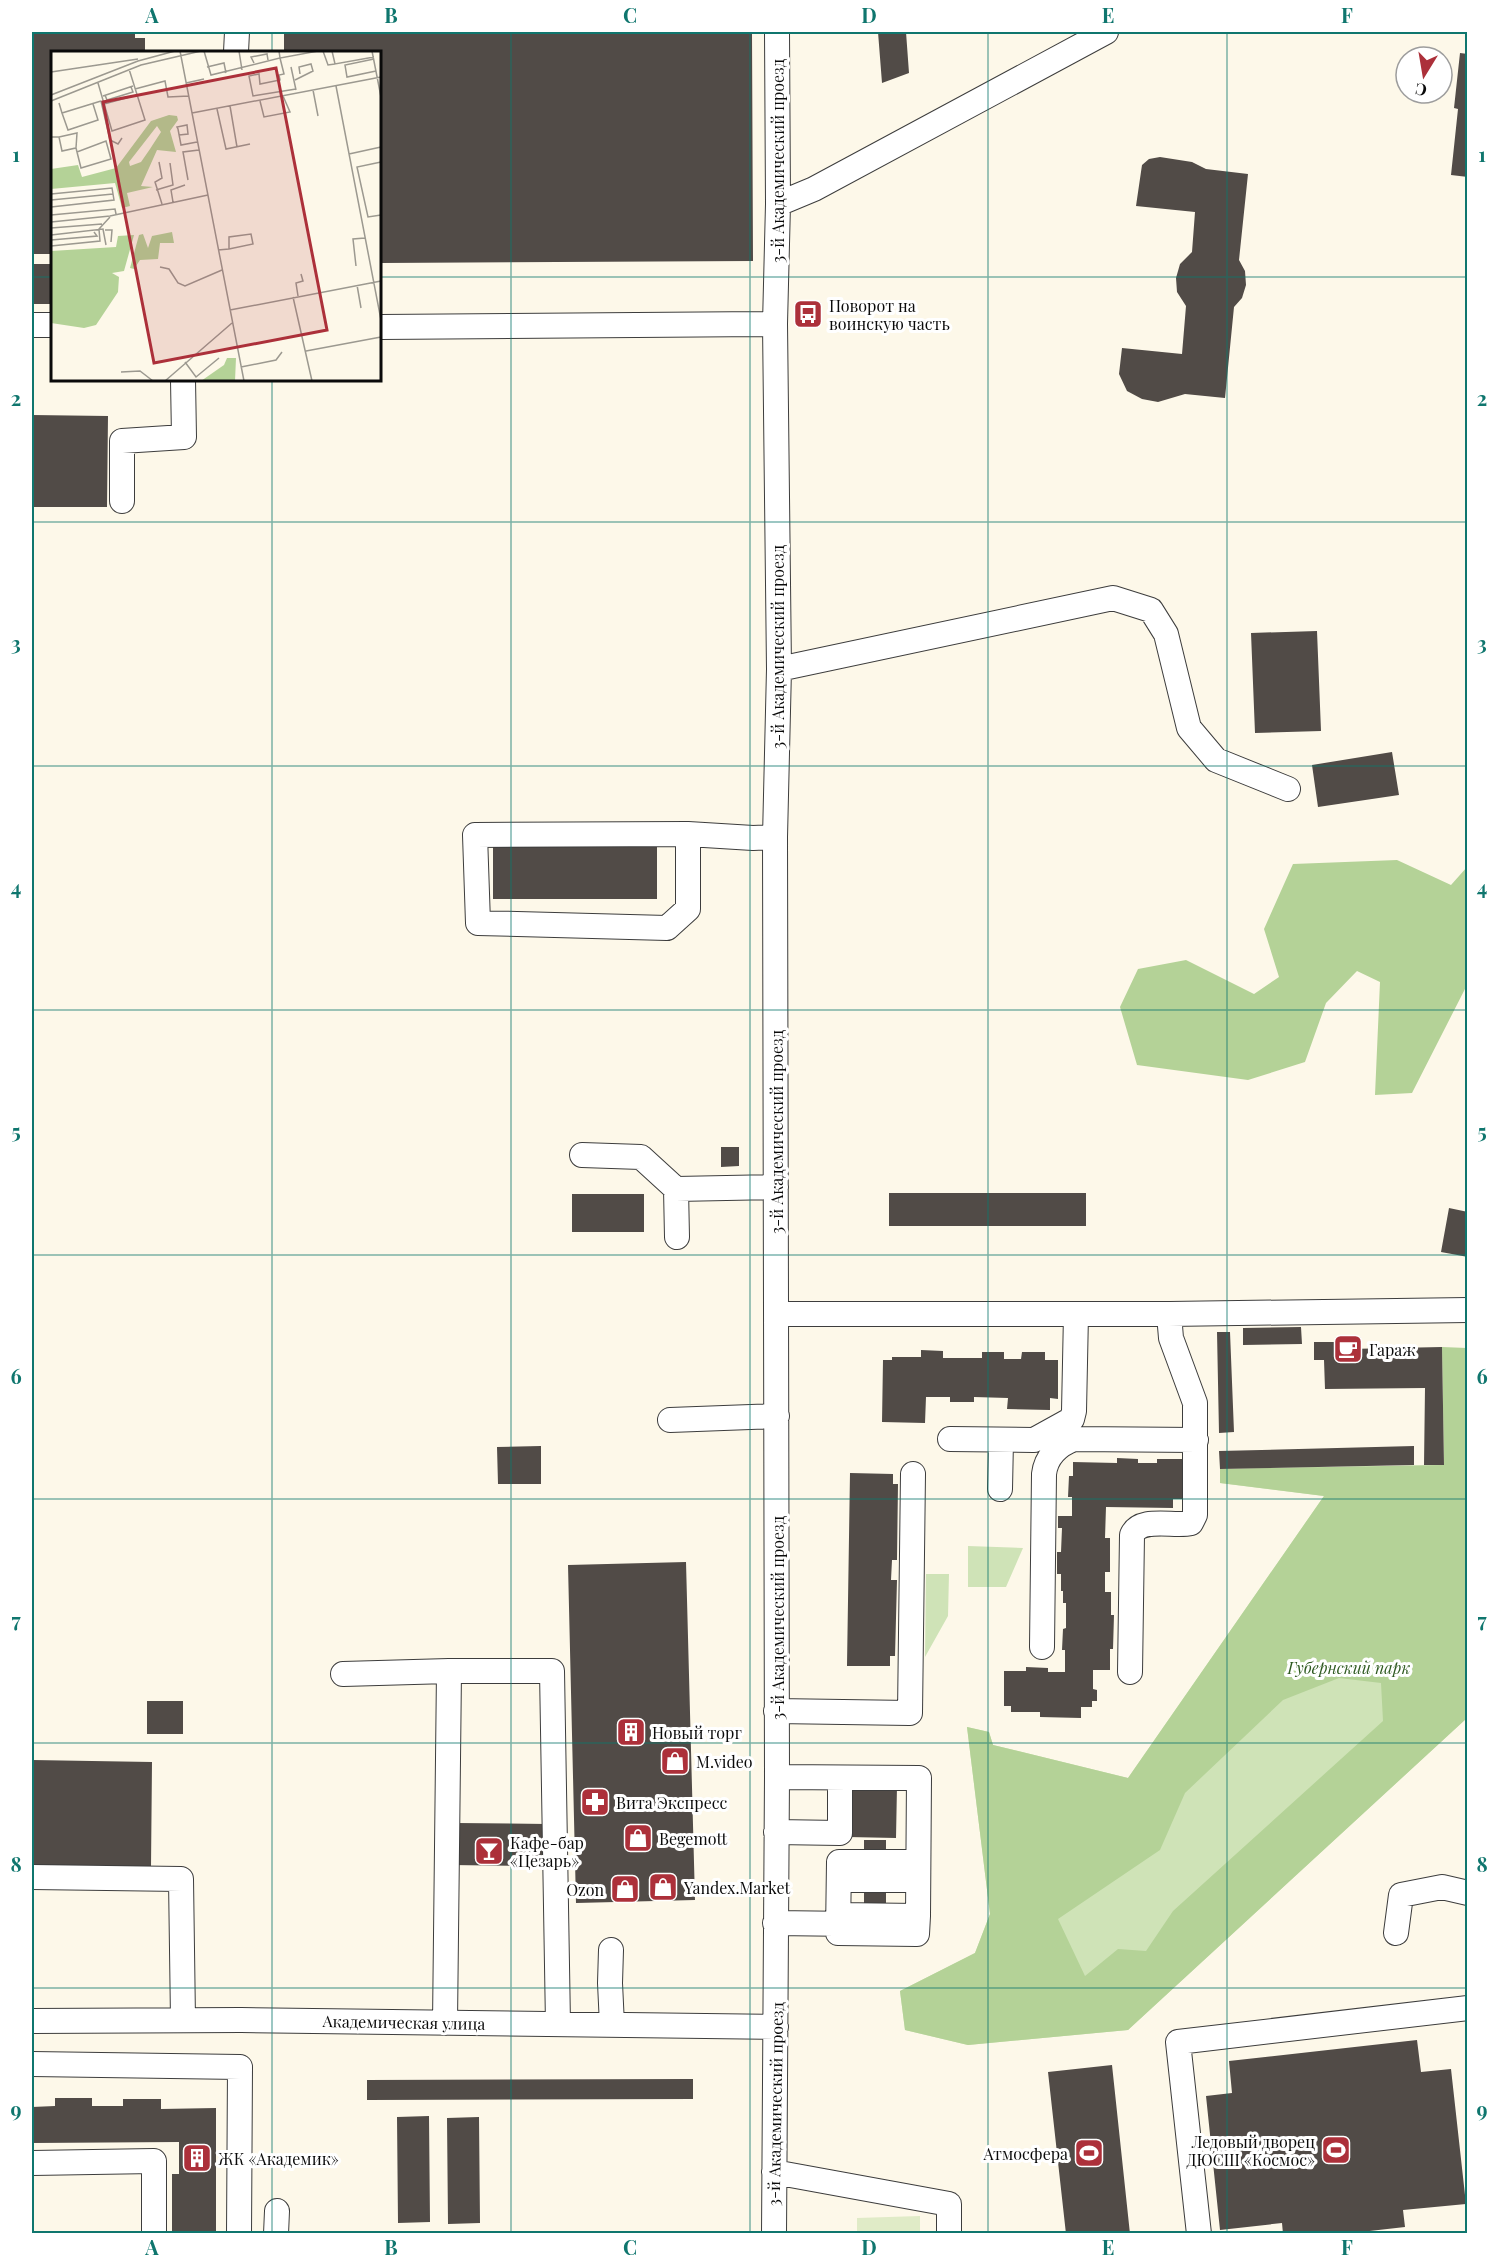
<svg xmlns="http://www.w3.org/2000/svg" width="1499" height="2265" font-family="'Playfair Display',serif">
  <rect width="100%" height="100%" fill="#fdf8e9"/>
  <!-- green -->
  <path fill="#cfe3b7" d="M1467,1348V1718L1128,2030L968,2045L905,2030L900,1991L975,1953L990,1914L967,1727L989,1732L993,1745L1128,1778L1324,1496L1220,1483V1469L1444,1465Z
    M968,1546L1023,1548L1006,1587H968Z
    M926,1574H949L948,1616L925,1657Z"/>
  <!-- forest -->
  <path fill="#b4d297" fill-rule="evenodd" d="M1397,860L1451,885L1467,867V985L1412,1093L1375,1095L1380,982L1357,971L1326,1003L1305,1062L1248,1080L1137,1065L1120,1007L1138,969L1186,960L1254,994L1279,977L1264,929L1293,864Z
    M1442,1347L1467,1348V1718L1128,2030L968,2045L905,2030L900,1991L975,1953L990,1914L967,1727L989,1732L993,1745L1128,1778L1324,1496L1220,1483V1469L1444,1465ZM1339,1678L1381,1683L1383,1721L1173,1911L1146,1951L1118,1949L1085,1976L1058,1919L1160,1850L1185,1793L1283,1700Z"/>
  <!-- pitch -->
  <path fill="#e0ebc7" d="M920,2216V2233H857V2218Z"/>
  <!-- building -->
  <path fill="#514b47" d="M32,32H135V38H145V52H52V254H32Z
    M284,32H752L753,261L380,263V52H284Z
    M878,32H906L909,73L882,83Z
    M1460,53L1468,54V177L1451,175L1458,109L1454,108Z
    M1160,157L1192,162L1206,169L1248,174L1239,260L1245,271L1246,285L1242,298L1234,307L1225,398L1185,394L1158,402L1142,399L1127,391L1119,374L1122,348L1182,354L1186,306L1177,292L1176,278L1180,264L1192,252L1195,212L1136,206L1142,165L1149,159Z
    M32,264H50L51,304H32Z
    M32,415L108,416L107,507H32Z
    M1317,631L1321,731L1255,733L1251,633Z
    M1392,752L1399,795L1318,807L1312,765Z
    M493,843H657V899H493Z
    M721,1147H739V1166L721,1167Z
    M889,1193H1086V1226H889Z
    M572,1194H644V1232H572Z
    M1449,1208L1468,1212V1257L1441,1252Z
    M1301,1327L1302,1344L1243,1345V1328Z
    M1217,1332H1230L1234,1432L1219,1433Z
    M1314,1342H1348V1349L1442,1347L1444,1465H1424L1425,1388L1325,1389L1324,1360H1314Z
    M921,1350L943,1351V1358H982V1352H1004V1359H1021L1022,1352H1045V1360H1058V1399L1050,1398V1410L1007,1409L1008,1398L974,1397V1402H950V1397H926L925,1423L882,1422L883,1360H892V1357H921Z
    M541,1446V1484H498L497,1447Z
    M1414,1446V1465L1220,1469L1219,1451Z
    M1117,1458L1138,1459V1463H1157V1459H1184L1183,1499H1173V1508L1106,1507L1105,1538H1110V1572H1105V1592H1111V1615H1114L1113,1649H1110V1670H1093V1689L1097,1690V1701H1092V1707H1081V1718L1040,1717V1712H1011V1706H1004V1671H1026V1667L1048,1668V1672H1065V1650H1062L1063,1629L1066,1628V1603H1063V1591H1061V1574H1057V1552H1061L1062,1528H1058V1516H1072V1497H1068L1069,1476H1073V1462L1117,1463Z
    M850,1473L893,1474V1484H898L897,1560H892L891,1580H897L895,1656H890V1666H847Z
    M686,1562L695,1900L576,1903L568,1565Z
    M147,1701H183V1734H147Z
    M32,1760L152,1762L151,1868L32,1866Z
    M848,1785L897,1786L896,1838L848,1837Z
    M456,1823L547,1824L546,1856H531V1866L450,1865Z
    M864,1840H886V1943H864Z
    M1417,2040L1421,2072L1451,2069L1466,2204L1403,2210L1405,2227L1343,2234H1283L1282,2223L1220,2230L1206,2096L1232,2093L1229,2061Z
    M1112,2065L1130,2234H1066L1048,2072Z
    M693,2079V2099L367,2100V2080Z
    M55,2098H92V2106H123V2099H161V2109L216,2108V2232H172V2174H179V2142L32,2143V2107L55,2106Z
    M429,2116L430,2222L398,2223L397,2117Z
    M479,2117L480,2223L448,2224L447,2118Z"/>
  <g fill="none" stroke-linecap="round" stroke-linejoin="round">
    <!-- minor casing -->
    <g stroke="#3d3d3d" stroke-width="26">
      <path id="minor" d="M236,52L237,32
        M778,204L814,189L1106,32
        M32,325H52
        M380,327L775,324
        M122,501V441L184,437L183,380
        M779,669L1113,598L1151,610L1166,634L1189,728L1216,760L1288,789
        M688,834V909L667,928L478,923L475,835L688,834L753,838L775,837
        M582,1155L641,1157L676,1189
        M677,1237L676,1189L776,1187
        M777,1314H1169L1468,1310
        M670,1420L777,1416
        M950,1439L1034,1440L1072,1419L1074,1411L1076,1314
        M1000,1489L1001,1440
        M1042,1647L1044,1474C1046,1457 1058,1445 1074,1439L1196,1440
        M1130,1672L1132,1535C1140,1516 1174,1527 1191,1523L1195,1515V1403L1171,1338L1169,1314
        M343,1674L449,1671H552L558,2024
        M776,1711L910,1713L913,1474
        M777,1777L919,1778L918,1916L917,1934L838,1933L839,1862H918
        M776,1832L840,1833V1778
        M32,1877L181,1879L183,2020
        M839,1880H918
        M838,1915L918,1916
        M775,1923L854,1924
        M1396,1933L1401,1895L1442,1887L1468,1893
        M611,1950L610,1983L612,2025
        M32,2021L241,2020L776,2027
        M445,2023L449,1671
        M32,2064L240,2067L239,2234
        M32,2163L154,2161V2234
        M774,2172L949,2204V2234
        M276,2234L277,2211
        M774,2234L777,1777L775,837L779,669L775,324L778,204L777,32
        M1199,2234L1178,2042L1468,2008"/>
    </g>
    <!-- minor -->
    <use href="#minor" stroke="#fff" stroke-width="24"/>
  </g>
  <!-- grid -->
  <path fill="none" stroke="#0f766e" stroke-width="1.5" stroke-opacity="0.55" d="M272,32V52M511,32V2234M750,32V2234M988,32V2234M1227,32V2234M32,277H52M380,277H1468M272,380V2234M32,522H1468M32,766H1468M32,1010H1468M32,1255H1468M32,1499H1468M32,1743H1468M32,1988H1468"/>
  <!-- icons -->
  <defs>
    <g id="bus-square" transform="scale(1.5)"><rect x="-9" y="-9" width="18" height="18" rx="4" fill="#ac303a" stroke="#fff"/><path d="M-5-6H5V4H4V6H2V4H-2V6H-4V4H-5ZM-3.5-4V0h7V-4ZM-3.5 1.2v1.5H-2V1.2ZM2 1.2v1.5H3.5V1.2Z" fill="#fff"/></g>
    <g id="cafe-square" transform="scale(1.5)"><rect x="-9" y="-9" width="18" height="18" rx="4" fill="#ac303a" stroke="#fff"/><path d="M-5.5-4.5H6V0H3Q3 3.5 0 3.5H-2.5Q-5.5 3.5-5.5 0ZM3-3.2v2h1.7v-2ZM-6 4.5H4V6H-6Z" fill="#fff"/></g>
    <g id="building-square" transform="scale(1.5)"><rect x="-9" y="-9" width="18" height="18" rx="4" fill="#ac303a" stroke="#fff"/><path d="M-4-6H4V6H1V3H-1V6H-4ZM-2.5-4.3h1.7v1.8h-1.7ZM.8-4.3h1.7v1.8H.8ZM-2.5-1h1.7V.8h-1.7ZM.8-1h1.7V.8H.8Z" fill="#fff"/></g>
    <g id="shop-square" transform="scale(1.5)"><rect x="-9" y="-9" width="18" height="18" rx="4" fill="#ac303a" stroke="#fff"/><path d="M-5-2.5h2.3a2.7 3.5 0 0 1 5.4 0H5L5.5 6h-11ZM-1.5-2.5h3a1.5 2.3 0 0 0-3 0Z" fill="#fff"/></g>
    <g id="pharmacy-square" transform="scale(1.5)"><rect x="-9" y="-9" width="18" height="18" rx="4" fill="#ac303a" stroke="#fff"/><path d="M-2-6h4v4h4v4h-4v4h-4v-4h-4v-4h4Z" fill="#fff"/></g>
    <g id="bar-square" transform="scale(1.5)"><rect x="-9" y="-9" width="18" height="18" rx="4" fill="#ac303a" stroke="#fff"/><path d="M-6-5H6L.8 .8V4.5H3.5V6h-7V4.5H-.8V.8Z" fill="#fff"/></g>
    <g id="stadium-square" transform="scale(1.5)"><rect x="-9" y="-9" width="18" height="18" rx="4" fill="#ac303a" stroke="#fff"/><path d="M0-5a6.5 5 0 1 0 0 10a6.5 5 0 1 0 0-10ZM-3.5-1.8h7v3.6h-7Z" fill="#fff"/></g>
  </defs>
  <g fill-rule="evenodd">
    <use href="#bus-square" x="808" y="314"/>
    <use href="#cafe-square" x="1348" y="1349"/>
    <use href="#building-square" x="631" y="1732"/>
    <use href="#shop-square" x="675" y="1761"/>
    <use href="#pharmacy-square" x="595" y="1802"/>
    <use href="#shop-square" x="638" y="1838"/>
    <use href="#bar-square" x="489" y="1851"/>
    <use href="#shop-square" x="663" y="1887"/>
    <use href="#shop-square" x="625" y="1889"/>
    <use href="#stadium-square" x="1336" y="2150"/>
    <use href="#stadium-square" x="1089" y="2153"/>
    <use href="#building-square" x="197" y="2158"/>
  </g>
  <g text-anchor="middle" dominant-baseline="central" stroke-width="6" stroke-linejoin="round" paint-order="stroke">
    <!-- street labels -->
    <g font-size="16" fill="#0a0a0a" stroke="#fff">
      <text transform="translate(777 161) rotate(-90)">3-й Академический проезд</text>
      <text transform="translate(777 647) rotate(-90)">3-й Академический проезд</text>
      <text transform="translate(776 1132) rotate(-90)">3-й Академический проезд</text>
      <text transform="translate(777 1618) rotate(-90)">3-й Академический проезд</text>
      <text transform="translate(404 2022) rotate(1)">Академическая улица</text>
      <text transform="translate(775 2104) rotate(-89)">3-й Академический проезд</text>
    </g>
    <!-- poi labels -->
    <g font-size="16" fill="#0a0a0a" stroke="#fff" text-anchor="start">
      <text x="829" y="305">Поворот на<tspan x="829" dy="18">воинскую часть</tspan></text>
      <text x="1369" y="1349">Гараж</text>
      <text x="652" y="1732">Новый торг</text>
      <text x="696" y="1761">M.video</text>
      <text x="616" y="1802">Вита Экспресс</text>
      <text x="659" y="1838">Begemott</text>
      <text x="510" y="1842">Кафе-бар<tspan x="510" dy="18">«Цезарь»</tspan></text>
      <text x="684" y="1887">Yandex.Market</text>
      <text x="604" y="1889" text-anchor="end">Ozon</text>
      <text x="1315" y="2141" text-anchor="end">Ледовый дворец<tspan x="1315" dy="18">ДЮСШ «Космос»</tspan></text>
      <text x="1068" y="2153" text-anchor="end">Атмосфера</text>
      <text x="218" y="2158">ЖК «Академик»</text>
    </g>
    <!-- park labels -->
    <g font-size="16" font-style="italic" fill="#2f5a21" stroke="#fff">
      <text x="1349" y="1667">Губернский парк</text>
    </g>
  </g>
  <!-- overview -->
  <g transform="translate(51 51)">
    <rect width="330" height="330" fill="#fdf8e9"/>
    <path d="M118,64L126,65L127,69L119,80L125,101L106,99L90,135L102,136L76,142L79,155L71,157L64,132L0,138V118L27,114L31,126L65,117L100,70ZM106,75L110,81L99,98L90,111L79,115L78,111ZM121,181L123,192H109L107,208L89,209L83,218L79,217L88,184L92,183L97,197L101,185ZM83,184L73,220L61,222L68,226L67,241L45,274L33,277L0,272V200L65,196L67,185ZM176,307H185L184,330H150L173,314Z" fill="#b4d297" fill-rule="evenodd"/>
    <path fill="none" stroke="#9c9990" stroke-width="1.5" d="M129,0L193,330M153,0L160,24L229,7L228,0M188,0L191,19M272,0L277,14L284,13M281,0L284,13L323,6M321,0L330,46M323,8L294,14L296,26L325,20M203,12L200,6L216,3L217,9M156,16L173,12L175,22M240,16L245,39M0,21L87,8M244,29L262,20L260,13L248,16L249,23M47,32L61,80L94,69L78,18M135,32L153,28M285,35L330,269M84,38L114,30L117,46L138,45M245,38L202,45L198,25L208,23L209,33L229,29L228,24L233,23L229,7L267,0M262,39L267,65M0,44L87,10L124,0M54,44L56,49L82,41L80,36M52,45L82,35M0,50L90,14L150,0M50,50L59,89L67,93L71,87M209,50L213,66L239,61L232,45M8,52L11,62L50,50M53,53L86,44M179,55L186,96M166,58L175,98L199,93M11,62L17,79L47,69L42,53M141,62L330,26M128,84L137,83L136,74L126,76L127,78L130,94L146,91M0,86H8L11,100L25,97L26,101L55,90L60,108L30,117L26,101M8,86L26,82L25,97M298,103L330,96M108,111L111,127L104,131L111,153M330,111L306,116L317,166L330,164M137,129L132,101L148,99M105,139L122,134L119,112M0,143L61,137L63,149L0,156M0,149L62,143M122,151L120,139L134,134M0,164L64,158L65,163M0,171L59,165L157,144M0,177L51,173M54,179H61L60,191M0,184L52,178L55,194M0,189L46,185L43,181M0,195L49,190L48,178L59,166M167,199L178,198L202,193L200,183L178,186V198M305,215L302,188L314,187M109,216L118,218L127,232L134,235L171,219M306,234L310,257M247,245L245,232L252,230L250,223M242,246L261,330M179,259L330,230M255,300L330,286M134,311L145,326L168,307M190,316L225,309L231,301M70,321L89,320L102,330M114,330L181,272"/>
    <path fill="#ac303a" fill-opacity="0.15" stroke="#ac303a" stroke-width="3" d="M225,17L276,279L103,312L52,51Z"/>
    <rect width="330" height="330" fill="none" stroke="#0a0a0a" stroke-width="3"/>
  </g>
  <!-- border -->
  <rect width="1499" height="2265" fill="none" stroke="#ffffff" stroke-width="66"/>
  <!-- north arrow -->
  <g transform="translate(1424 75) rotate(191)"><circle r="28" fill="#ffffff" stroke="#9d9d9d" stroke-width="1.5"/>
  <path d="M0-4.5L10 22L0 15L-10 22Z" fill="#ac303a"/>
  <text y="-9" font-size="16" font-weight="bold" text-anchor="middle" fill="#0a0a0a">С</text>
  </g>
  <rect x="33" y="33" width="1433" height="2199" fill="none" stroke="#0f766e" stroke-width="2"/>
  <g font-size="20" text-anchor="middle" font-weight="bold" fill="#0f766e">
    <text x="152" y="23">A</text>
    <text x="391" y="23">B</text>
    <text x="630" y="23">C</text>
    <text x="869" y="23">D</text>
    <text x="1108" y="23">E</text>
    <text x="1347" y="23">F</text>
    <text x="16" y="162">1</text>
    <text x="1482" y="162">1</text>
    <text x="16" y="406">2</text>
    <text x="1482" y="406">2</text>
    <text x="16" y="651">3</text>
    <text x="1482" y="651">3</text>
    <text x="16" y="895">4</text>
    <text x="1482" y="895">4</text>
    <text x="16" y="1139">5</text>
    <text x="1482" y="1139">5</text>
    <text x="16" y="1384">6</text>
    <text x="1482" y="1384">6</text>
    <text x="16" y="1628">7</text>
    <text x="1482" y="1628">7</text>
    <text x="16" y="1872">8</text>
    <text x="1482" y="1872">8</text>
    <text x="16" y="2117">9</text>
    <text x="1482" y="2117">9</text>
    <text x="152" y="2255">A</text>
    <text x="391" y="2255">B</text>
    <text x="630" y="2255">C</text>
    <text x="869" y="2255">D</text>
    <text x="1108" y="2255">E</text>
    <text x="1347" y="2255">F</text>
  </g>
</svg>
